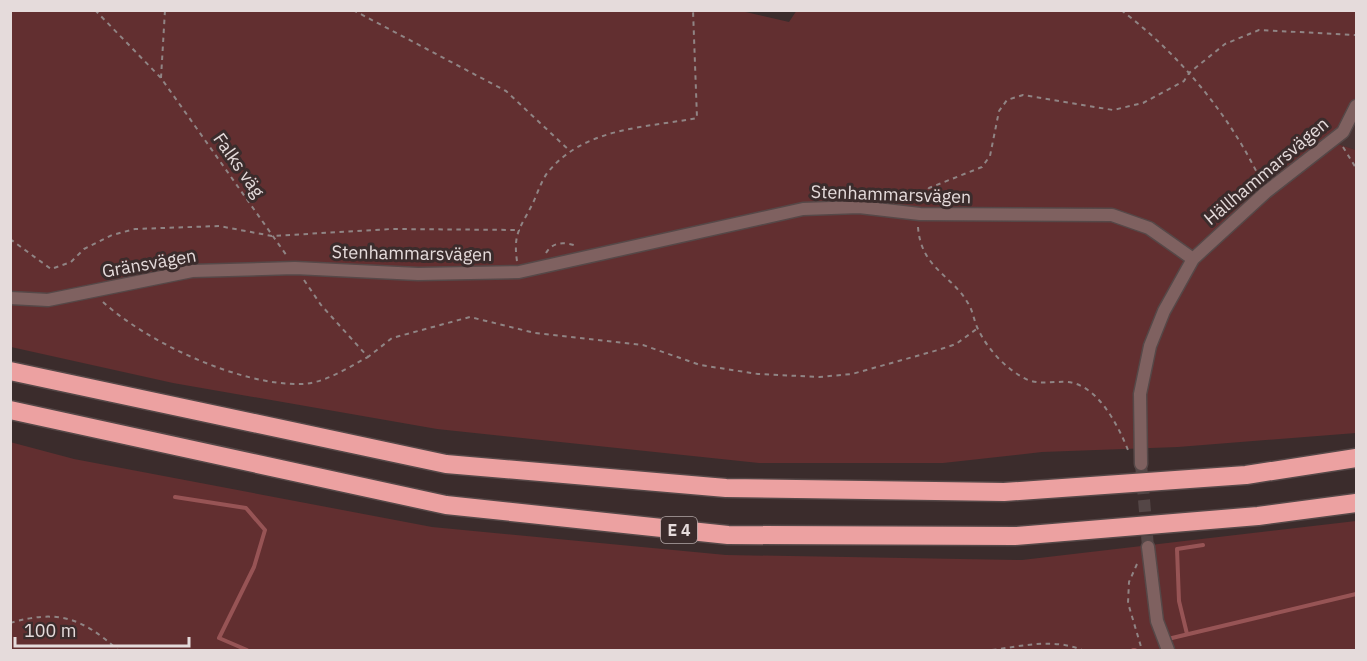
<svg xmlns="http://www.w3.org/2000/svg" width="1367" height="661" font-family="'IBM Plex Sans',sans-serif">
  <rect width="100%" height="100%" fill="#3b2c2c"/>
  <!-- built -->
  <path fill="#493434" d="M1356,106V150L1330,142Z"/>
  <!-- green -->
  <path fill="#622f30" d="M737,10L789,22L797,10L1356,11V106L1331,142L1356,150V433L1178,447L1042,452L943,463H759L437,429L173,383L11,347V11Z
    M10,442L74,459L432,527L726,555L1022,560L1356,521V650H11Z"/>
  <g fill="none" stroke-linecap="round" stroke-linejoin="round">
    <!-- stream -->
    <path stroke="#975455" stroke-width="4" d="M175,497L246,508L265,530L254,567L219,638L247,650
      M1187,634L1179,601L1177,549L1203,545
      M1172,638L1356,594
      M1133,650H1135"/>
    <!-- minor-tunnel -->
    <path stroke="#544646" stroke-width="12" stroke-dasharray="12 6" stroke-linecap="butt" d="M1141,464L1148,547"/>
    <!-- minor casing -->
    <g stroke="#564848" stroke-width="15">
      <path id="minor" d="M10,298L48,300L192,271L295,268L418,274L519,272L803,209L859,207L920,214L1112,215L1149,228L1193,259
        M1141,464L1140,394L1150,346L1164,311L1193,259L1266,192L1343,132L1356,106
        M1148,547L1157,621L1168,650"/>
    </g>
    <!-- motorway casing -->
    <g stroke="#564848" stroke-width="21">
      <path id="motorway" d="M10,371L446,464L726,488L1004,492L1246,475L1356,458
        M10,410L446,505L728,535L1015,536L1258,516L1356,503"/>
    </g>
    <!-- path -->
    <path stroke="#908484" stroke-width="2" stroke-dasharray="4.5 4.5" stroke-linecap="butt" d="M95,10L161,78L287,256
      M353,10L506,91L571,152
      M1121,10C1179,54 1230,115 1261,181
      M161,78L165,10
      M1343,147L1356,168
      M917,203L929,188L982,167L990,156L999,111L1007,100L1023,95L1113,110L1143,103L1184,81L1189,73L1225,44L1259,30L1356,35
      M918,227C921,269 953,275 969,305C973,312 974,320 977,327C986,347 1003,366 1022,377C1037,386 1051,381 1067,382C1097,384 1118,425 1128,450
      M10,239L51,269L71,262L84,249L112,235L135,229L219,226L272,236L391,229L520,230
      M546,253C553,241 565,242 577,246
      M517,261C513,234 520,228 532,205C537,195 541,181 548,172C585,127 645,128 697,118L693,10
      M304,280L321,305L368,357L392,338L470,317L535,333L643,345L700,365L758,374L819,377L852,374L938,350L956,344L978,328
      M103,302C147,342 238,385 300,384C324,384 347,368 368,357
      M1137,564L1129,582L1128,603L1142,650
      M10,623C58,609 82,618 118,650
      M992,650C1023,646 1053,638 1082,650"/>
    <!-- minor -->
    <use href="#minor" stroke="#7f6160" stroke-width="12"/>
    <!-- motorway -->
    <use href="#motorway" stroke="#eca1a1" stroke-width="18"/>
  </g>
  <g text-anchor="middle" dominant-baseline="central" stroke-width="6" stroke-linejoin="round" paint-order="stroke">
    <!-- shield labels -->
    <rect fill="#3b2c2c" stroke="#b2a6a6" stroke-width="1.5" x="661" y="517" width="36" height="26" rx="4.5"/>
    <g font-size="16" font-weight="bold" fill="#e5dbdb">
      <text x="679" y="530">E 4</text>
    </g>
    <!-- street labels -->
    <g font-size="18" fill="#e5dbdb" stroke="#3b2c2c">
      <text transform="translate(239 165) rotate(55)">Falks väg</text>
      <text transform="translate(1266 171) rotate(-40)">Hällhammarsvägen</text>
      <text transform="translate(891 194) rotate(2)">Stenhammarsvägen</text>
      <text transform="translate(412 253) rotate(1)">Stenhammarsvägen</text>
      <text transform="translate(149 263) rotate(-10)">Gränsvägen</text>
    </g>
  </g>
  <!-- border -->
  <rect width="1367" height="661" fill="none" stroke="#e5dbdb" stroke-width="24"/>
  <!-- scale -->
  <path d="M15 637v9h174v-9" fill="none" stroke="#e5dbdb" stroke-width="3"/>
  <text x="24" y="637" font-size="18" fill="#e5dbdb" stroke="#3b2c2c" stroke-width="4.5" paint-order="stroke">100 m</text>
</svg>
